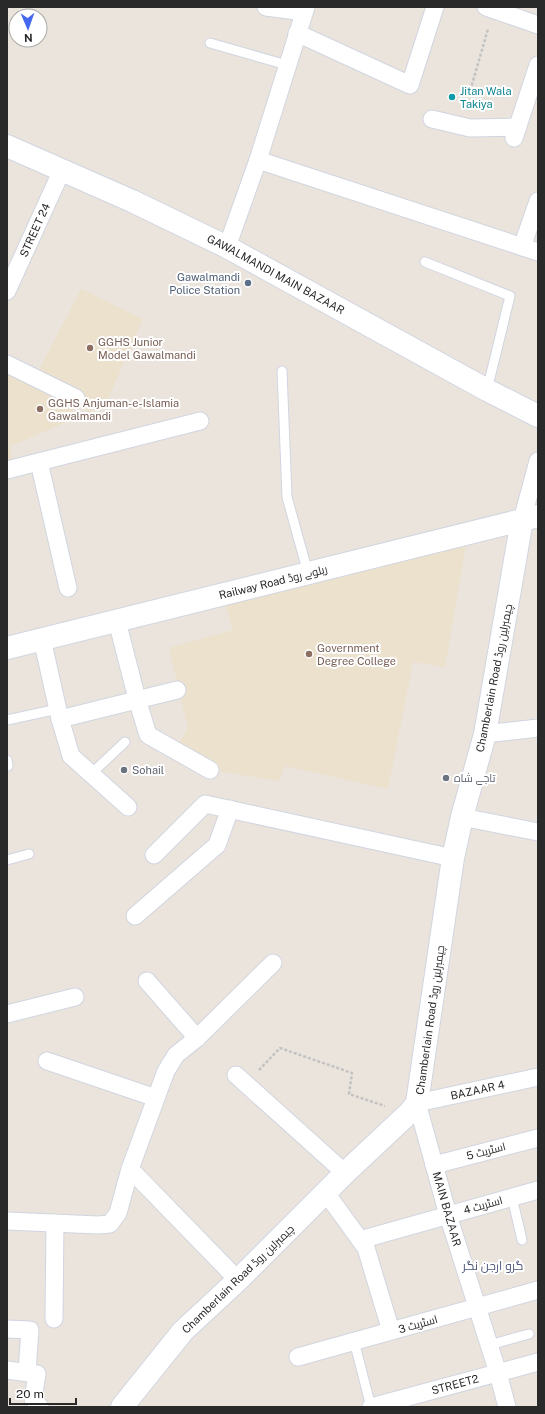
<svg xmlns="http://www.w3.org/2000/svg" width="545" height="1414" font-family="'Public Sans',Cairo,sans-serif">
  <rect width="100%" height="100%" fill="#ebe4dc"/>
  <!-- education -->
  <path fill="#ece1cc" d="M81,289L143,319L107,401L89,413L76,399L71,420L11,446L12,469L7,470V364L35,378Z
    M468,533L445,667L413,662L388,789L285,766L279,781L210,770L174,750L188,728L169,648L233,630L223,595Z"/>
  <g fill="none" stroke-linecap="round" stroke-linejoin="round">
    <!-- service casing -->
    <g stroke="#d1d5e1" stroke-width="11">
      <path id="service" d="M210,43L287,65
        M425,262L510,296L487,390
        M282,371L287,497L308,573
        M7,720L58,709
        M7,760L8,766H7
        M91,774L125,742
        M7,860L29,854
        M512,1197L522,1240
        M354,1341L371,1407
        M489,1345L529,1334"/>
    </g>
    <!-- minor casing -->
    <g stroke="#d1d5e1" stroke-width="19">
      <g id="minor">
        <path d="M266,7L304,12"/>
        <path d="M486,7L538,25"/>
        <path d="M297,33L410,85L435,7"/>
        <path d="M432,119L470,128L518,127"/>
        <path d="M514,138L538,65"/>
        <path d="M258,160L538,252"/>
        <path d="M227,247L258,160L306,7"/>
        <path d="M522,247L538,201"/>
        <path id="s1" d="M7,291L62,170"/>
        <path d="M7,364L76,398"/>
        <path d="M39,462L68,588"/>
        <path d="M7,470L200,421"/>
        <path d="M522,520L538,461"/>
        <path d="M117,621L137,699L148,735L210,770"/>
        <path d="M42,639L60,719L177,690"/>
        <path d="M60,719L71,756L128,807"/>
        <path d="M485,734L538,728"/>
        <path d="M462,817L538,832"/>
        <path d="M154,855L205,804L453,858"/>
        <path d="M135,916L217,845L230,809"/>
        <path d="M147,981L197,1038"/>
        <path d="M7,1014L75,997"/>
        <path d="M47,1061L156,1098"/>
        <path d="M236,1075L345,1173"/>
        <path d="M434,1165L538,1138"/>
        <path d="M130,1169L238,1280"/>
        <path d="M326,1193L366,1248L391,1331"/>
        <path d="M7,1221L98,1225L110,1224L118,1213L130,1169L166,1071L176,1055L197,1038L273,963"/>
        <path d="M360,1240L538,1190"/>
        <path d="M54,1319L55,1223"/>
        <path d="M7,1329L30,1330L27,1372"/>
        <path d="M298,1357L538,1290"/>
        <path d="M7,1370L37,1374L33,1399L40,1407"/>
        <path id="s2" d="M371,1407L538,1362"/>
        <path id="s3" d="M507,1407L498,1373L448,1215L417,1103L538,1077"/>
      </g>
    </g>
    <!-- tertiary casing -->
    <g stroke="#d1d5e1" stroke-width="24">
      <g id="tertiary">
        <path id="s4" d="M7,146L132,201L227,247L487,390L538,416"/>
        <path d="M122,1407L183,1331L238,1280L345,1173L409,1113L417,1103L453,858L462,817L485,734L522,520"/>
      </g>
    </g>
    <!-- secondary casing -->
    <g stroke="#d1d5e1" stroke-width="24">
      <path id="secondary" d="M7,648L538,516"/>
    </g>
    <!-- path -->
    <path stroke="#c3c3c3" stroke-width="2.5" stroke-dasharray="3 2" stroke-linecap="butt" d="M469,95L488,29
      M259,1070L280,1048L352,1073L349,1094L385,1106"/>
    <!-- service -->
    <use href="#service" stroke="#fff" stroke-width="9"/>
    <!-- minor -->
    <use href="#minor" stroke="#fff" stroke-width="17"/>
    <!-- tertiary -->
    <use href="#tertiary" stroke="#fff" stroke-width="22"/>
    <!-- secondary -->
    <use href="#secondary" stroke="#fff" stroke-width="22"/>
  </g>
  <!-- markers -->
  <circle fill="#0f9aa8" stroke="#fff" stroke-width="1.5" cx="452" cy="97" r="4"/>
  <circle fill="#5c6f8a" stroke="#fff" stroke-width="1.5" cx="248" cy="283" r="4"/>
  <g fill="#8d6e63" stroke="#fff" stroke-width="1.5">
    <circle cx="90" cy="348" r="4"/>
    <circle cx="40" cy="409" r="4"/>
    <circle cx="309" cy="654" r="4"/>
  </g>
  <g fill="#6b7280" stroke="#fff" stroke-width="1.5">
    <circle cx="124" cy="770" r="4"/>
    <circle cx="446" cy="778" r="4"/>
  </g>
  <g text-anchor="middle" dominant-baseline="central" stroke-width="4" stroke-linejoin="round" paint-order="stroke">
    <!-- culture labels -->
    <g font-size="11" fill="#0d838f" stroke="#fff" text-anchor="start">
      <text x="460" y="91">Jitan Wala<tspan x="460" dy="13">Takiya</tspan></text>
    </g>
    <!-- street labels -->
    <g font-size="11" fill="#292929" stroke="#fff">
      <text stroke="none"><textPath href="#s1" startOffset="67">STREET 24</textPath></text>
      <text stroke="none"><textPath href="#s4" startOffset="298">GAWALMANDI MAIN BAZAAR</textPath></text>
      <text transform="translate(273 582) rotate(-14)">Railway Road ریلوے روڈ</text>
      <text transform="translate(494 678) rotate(-79)">Chamberlain Road چیمبرلین روڈ</text>
      <text transform="translate(430 1020) rotate(-82)">Chamberlain Road چیمبرلین روڈ</text>
      <text stroke="none"><textPath href="#s3" startOffset="379">BAZAAR 4</textPath></text>
      <text transform="translate(486 1151) rotate(-15)">اسٹریٹ 5</text>
      <text transform="translate(483 1205) rotate(-16)">اسٹریٹ 4</text>
      <text transform="translate(447 1209) rotate(74)">MAIN BAZAAR</text>
      <text transform="translate(238 1279) rotate(-44)">Chamberlain Road چیمبرلین روڈ</text>
      <text transform="translate(418 1324) rotate(-16)">اسٹریٹ 3</text>
      <text stroke="none"><textPath href="#s2" startOffset="87">STREET2</textPath></text>
    </g>
    <!-- service labels -->
    <g font-size="11" fill="#4e5e75" stroke="#fff" text-anchor="end">
      <text x="240" y="277">Gawalmandi<tspan x="240" dy="13">Police Station</tspan></text>
    </g>
    <!-- education labels -->
    <g font-size="11" fill="#785e54" stroke="#fff" text-anchor="start">
      <text x="98" y="342">GGHS Junior<tspan x="98" dy="13">Model Gawalmandi</tspan></text>
      <text x="48" y="403">GGHS Anjuman-e-Islamia<tspan x="48" dy="13">Gawalmandi</tspan></text>
      <text x="317" y="648">Government<tspan x="317" dy="13">Degree College</tspan></text>
    </g>
    <!-- worship labels -->
    <g font-size="11" fill="#5b616d" stroke="#fff" text-anchor="start">
      <text x="132" y="770">Sohail</text>
      <text x="454" y="778">تاجے شاہ</text>
    </g>
    <!-- neighbourhood labels -->
    <g font-size="12" fill="#4c5577" stroke="#fff">
      <text x="493" y="1266">گرو ارجن نگر</text>
    </g>
  </g>
  <!-- border -->
  <rect width="545" height="1414" fill="none" stroke="#292929" stroke-width="16"/>
  <!-- north arrow -->
  <g transform="translate(28 28) rotate(178)"><circle r="19" fill="#ffffff" stroke="#a9a9a9"/>
  <path d="M0-3L7 15L0 10L-7 15Z" fill="#4468f0"/>
  <text y="-6" font-size="11" font-weight="bold" text-anchor="middle" fill="#292929">N</text>
  </g>
  <!-- scale -->
  <path d="M10 1398v6h66v-6" fill="none" stroke="#292929" stroke-width="2"/>
  <text x="16" y="1398" font-size="12" fill="#292929" stroke="#ffffff" stroke-width="3" paint-order="stroke">20 m</text>
</svg>
